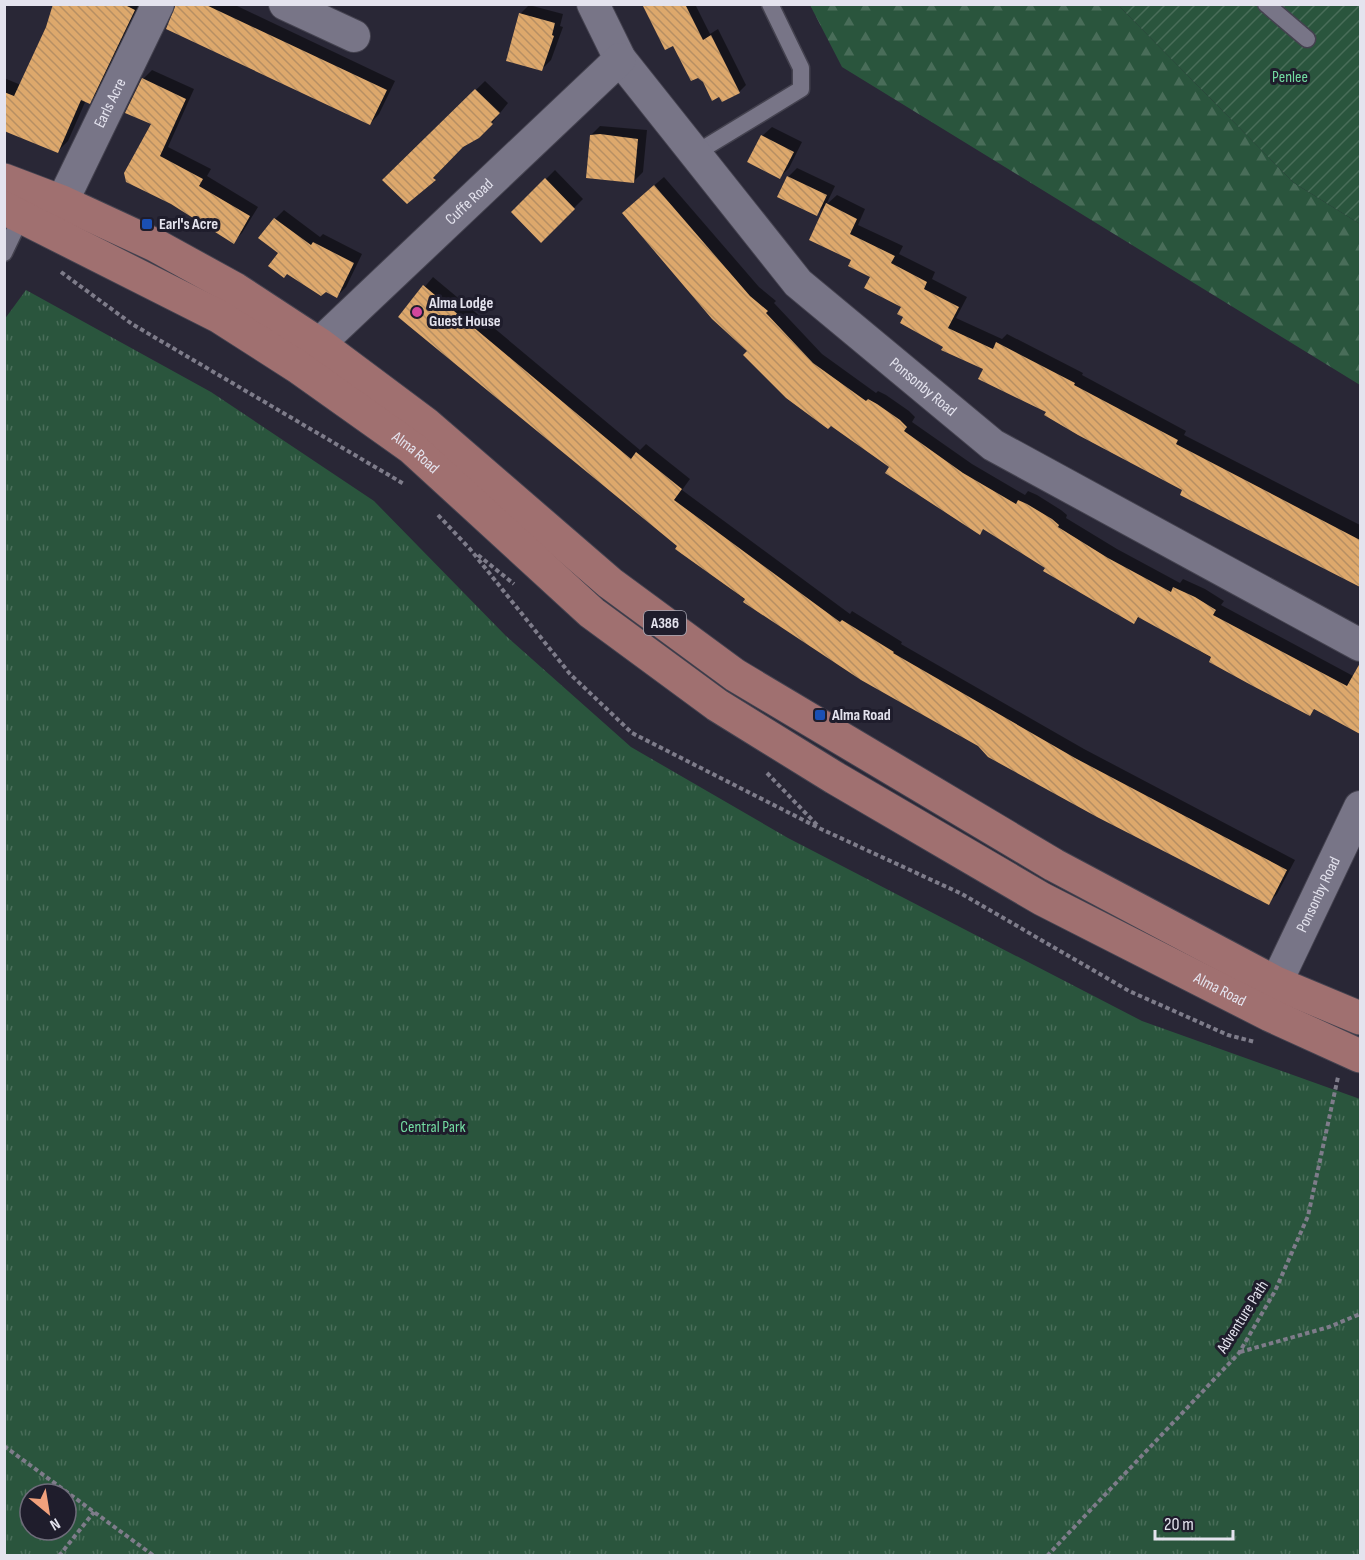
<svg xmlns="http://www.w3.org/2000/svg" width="1365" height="1560" font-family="'Sofia Sans Condensed',sans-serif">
  <defs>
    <pattern id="forest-firs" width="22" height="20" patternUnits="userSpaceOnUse" patternTransform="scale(1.5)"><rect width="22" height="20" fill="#2a553d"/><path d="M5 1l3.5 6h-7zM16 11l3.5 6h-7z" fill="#496d59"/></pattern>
    <pattern id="park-tufts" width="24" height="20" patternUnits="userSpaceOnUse" patternTransform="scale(1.5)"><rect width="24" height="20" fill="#2a553d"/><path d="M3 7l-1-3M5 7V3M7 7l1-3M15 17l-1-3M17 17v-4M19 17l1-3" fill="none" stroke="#496d59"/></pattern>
    <pattern id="garden-furrows" width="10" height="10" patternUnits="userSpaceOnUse" patternTransform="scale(1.5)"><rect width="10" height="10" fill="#2a553d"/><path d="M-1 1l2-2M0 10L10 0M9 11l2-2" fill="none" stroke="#496d59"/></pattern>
    <pattern id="building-back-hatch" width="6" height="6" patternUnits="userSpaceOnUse" patternTransform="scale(1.5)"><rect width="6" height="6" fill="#dda86c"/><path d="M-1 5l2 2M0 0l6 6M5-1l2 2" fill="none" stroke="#b78f63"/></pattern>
  </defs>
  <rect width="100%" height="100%" fill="#292736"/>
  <!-- forest -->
  <path fill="url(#forest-firs)" d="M810,5H1118L1294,183L1360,224V385L842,67Z"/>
  <!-- park -->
  <path fill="url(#park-tufts)" fill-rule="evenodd" d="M26,290L211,392L374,501L506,636L631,747L788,838L1142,1021L1360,1099V1555H5L4,320ZM30,1494H66V1530H30Z"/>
  <!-- garden -->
  <path fill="url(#garden-furrows)" d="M1118,5H1360V224L1294,183Z"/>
  <!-- shadow -->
  <path fill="#0007" d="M56,4H142L100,91L89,102L86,100L68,141L58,151L4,129V78L21,85Z
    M176,4H233L395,81L379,114L370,124Z
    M644,4H695L710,34L718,29L746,85L739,92L704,81Z
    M529,5L563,14L560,26L563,27L551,60L542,69L520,14Z
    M152,70L194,89L168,147L211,169L207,176L258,207L242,233L233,242L171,203L127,181L153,124L143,79Z
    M485,81L508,103L492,123L463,146L418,195L384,180Z
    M600,126L647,130L643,172L634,181L591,135Z
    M772,127L802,142L789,168L780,177L749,161L762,136Z
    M797,168L835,186L826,205L817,214L788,177Z
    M555,170L583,199L541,241L513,212Z
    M664,177L759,287L776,301L774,303L822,354L876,393L878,391L886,395L909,411L915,417L912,422L972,464L1025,495L1028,491L1037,495L1061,510L1067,515L1066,518L1117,549L1180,583L1183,579L1205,589L1224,601L1221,605L1355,677L1360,671V732L1315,708L1310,714L1140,617L1134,622L984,528L979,533L831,424L749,351L637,200Z
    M837,195L865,209L858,225L903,246L899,254L935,272L932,279L967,297L956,318L1002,339L1007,334L1083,373L1082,375L1186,431L1184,435L1360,525V585L1182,494L1184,490L1048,411L985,369L945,346L905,317L903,307L853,259L827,204Z
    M284,210L320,237L323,234L362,254L346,287L337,296L280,253L275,219Z
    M433,277L640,450L646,444L690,479L682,490L850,614L852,611L902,642L901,644L1084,749L1295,860L1277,894L1268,903L911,708L786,630L677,549L679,546L400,316Z"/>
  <!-- building -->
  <path fill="url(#building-back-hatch)" d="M53,4H123L135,10L90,104L81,100L58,153L4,131V92L14,96L46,27Z
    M176,4H204L387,90L370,125L166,29Z
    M642,4H685L703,40L711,35L740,93L722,102L719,97L712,101L703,82L698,78L691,81L673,46L665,50Z
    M519,13L555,23L552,35L554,36L542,71L506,61Z
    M142,78L186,99L160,156L203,179L199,186L250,216L234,244L171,204L126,182L124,173L151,124L125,113Z
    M475,89L500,113L491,122L493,124L479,138L463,147L433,178L436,180L407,204L382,180Z
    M600,134L638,139L634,183L586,178L590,135Z
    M761,135L794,152L780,179L747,162Z
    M787,176L827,195L817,216L777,197Z
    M545,178L575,209L541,243L511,212Z
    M654,185L750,296L768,311L766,313L813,363L866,401L868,399L877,404L900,420L907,427L904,431L963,473L1016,504L1018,500L1027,504L1052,519L1059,525L1058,527L1108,558L1171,592L1173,587L1195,597L1216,610L1213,615L1347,686L1360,663V734L1314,709L1310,716L1251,685L1209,662L1211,657L1138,617L1134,624L1043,571L1045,568L983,529L980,535L885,473L889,467L831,426L828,429L786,398L743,355L747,351L712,319L622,213Z
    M826,203L857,219L850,234L895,256L891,263L927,282L924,289L959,307L948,328L993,349L996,342L1075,383L1074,385L1178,440L1176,444L1360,540V587L1180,495L1182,490L1078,435L1044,415L1046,412L978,379L983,369L941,350L943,347L900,323L903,317L897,314L901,307L864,288L870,277L848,266L851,260L809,240Z
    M274,218L311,245L313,242L354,263L337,298L326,292L321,296L287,274L284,278L268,266L278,253L258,238Z
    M423,285L631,459L636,452L682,489L674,500L840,622L842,620L894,652L893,653L1075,758L1287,870L1269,905L1097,817L988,757L978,746L861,680L743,602L745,599L675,549L677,546L398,317Z"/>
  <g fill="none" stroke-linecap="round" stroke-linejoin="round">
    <!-- service casing -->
    <g stroke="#44424f" stroke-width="19">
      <path id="service" d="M1266,4L1307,39
        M696,153L801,89V68L770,4
        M4,253L22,215"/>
    </g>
    <!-- minor casing -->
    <g stroke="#44424f" stroke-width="34">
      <g id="minor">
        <path d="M285,4L354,36"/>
        <path id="s1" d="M593,4L620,59L798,283L993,445L1360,645"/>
        <path id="s2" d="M62,202L158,4"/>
        <path id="s3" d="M319,344L620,59"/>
        <path id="s4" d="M1276,983L1360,807"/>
      </g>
    </g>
    <!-- primary casing -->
    <g stroke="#44424f" stroke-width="35">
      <g id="primary">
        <path d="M4,180L62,202L155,245L235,289L319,344L426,424L610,583L735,675L1054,865L1276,983L1360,1018"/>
        <path id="s5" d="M4,208L220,317L298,367L412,448L592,613L717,705L835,778L1042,899L1270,1015L1360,1056"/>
      </g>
    </g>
    <!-- path -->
    <path stroke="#7e7c8a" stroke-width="4" stroke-dasharray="4.5 3" stroke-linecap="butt" d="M61,272L132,324L404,484
      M438,515L470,549L570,674L632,733L821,829L962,894L1129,991L1228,1035L1255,1042
      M478,555L514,584
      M767,773L818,826
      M1240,1352L1329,1327L1360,1314
      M4,1446L154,1556
      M59,1556L94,1512
      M1047,1556L1239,1353L1275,1291L1308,1216L1338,1077"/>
    <!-- service -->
    <use href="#service" stroke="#787587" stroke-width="16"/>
    <!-- minor -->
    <use href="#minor" stroke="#787587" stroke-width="32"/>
    <!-- primary -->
    <use href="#primary" stroke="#a07070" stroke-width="33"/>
  </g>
  <!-- markers -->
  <g fill="#1a4fb4" stroke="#1f1d2c" stroke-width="2">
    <rect x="141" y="218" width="12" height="12" rx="3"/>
    <rect x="814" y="709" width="12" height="12" rx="3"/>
  </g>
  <circle fill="#d1479c" stroke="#1f1d2c" stroke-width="2" cx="417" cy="312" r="6"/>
  <g text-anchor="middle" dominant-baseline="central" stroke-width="6" stroke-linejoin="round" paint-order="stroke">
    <!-- shield labels -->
    <rect fill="#1f1d2c" stroke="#a9a8b4" stroke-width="1.5" x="644" y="611" width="42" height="24" rx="4.5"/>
    <g font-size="15" font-weight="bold" fill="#e4e3ee">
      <text x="665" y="623">A386</text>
    </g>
    <!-- park labels -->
    <g font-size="16" fill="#73dca2" stroke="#1f1d2c">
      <text x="1290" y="77">Penlee</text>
      <text x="433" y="1127">Central Park</text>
    </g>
    <!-- street labels -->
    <g font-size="16" fill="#e4e3ee" stroke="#1f1d2c">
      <text stroke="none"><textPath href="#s2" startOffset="110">Earls Acre</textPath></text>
      <text stroke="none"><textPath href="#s3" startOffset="207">Cuffe Road</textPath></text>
      <text stroke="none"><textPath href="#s1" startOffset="510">Ponsonby Road</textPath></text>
      <text stroke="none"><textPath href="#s5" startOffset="480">Alma Road</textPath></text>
      <text stroke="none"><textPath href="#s4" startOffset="98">Ponsonby Road</textPath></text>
      <text stroke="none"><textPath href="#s5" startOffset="1452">Alma Road</textPath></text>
      <text transform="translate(1243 1317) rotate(-58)">Adventure Path</text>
    </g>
    <!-- poi labels -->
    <g font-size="16" font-weight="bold" fill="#e4e3ee" stroke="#1f1d2c" text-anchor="start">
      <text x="159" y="224">Earl's Acre</text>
      <text x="429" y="303">Alma Lodge<tspan x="429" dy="18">Guest House</tspan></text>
      <text x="832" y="715">Alma Road</text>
    </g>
  </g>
  <!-- border -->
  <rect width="1365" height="1560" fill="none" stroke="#e4e3ee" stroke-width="12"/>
  <!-- north arrow -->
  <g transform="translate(48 1512) rotate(150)"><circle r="28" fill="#1f1d2c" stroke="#6e6c7a" stroke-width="1.5"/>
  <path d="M0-4.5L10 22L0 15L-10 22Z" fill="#f1a17c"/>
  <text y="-9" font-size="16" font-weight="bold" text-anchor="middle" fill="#e4e3ee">N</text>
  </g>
  <!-- scale -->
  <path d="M1155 1530v9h78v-9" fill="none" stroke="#e4e3ee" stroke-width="3"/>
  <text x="1164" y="1530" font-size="18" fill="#e4e3ee" stroke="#1f1d2c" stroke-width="4.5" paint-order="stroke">20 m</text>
</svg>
